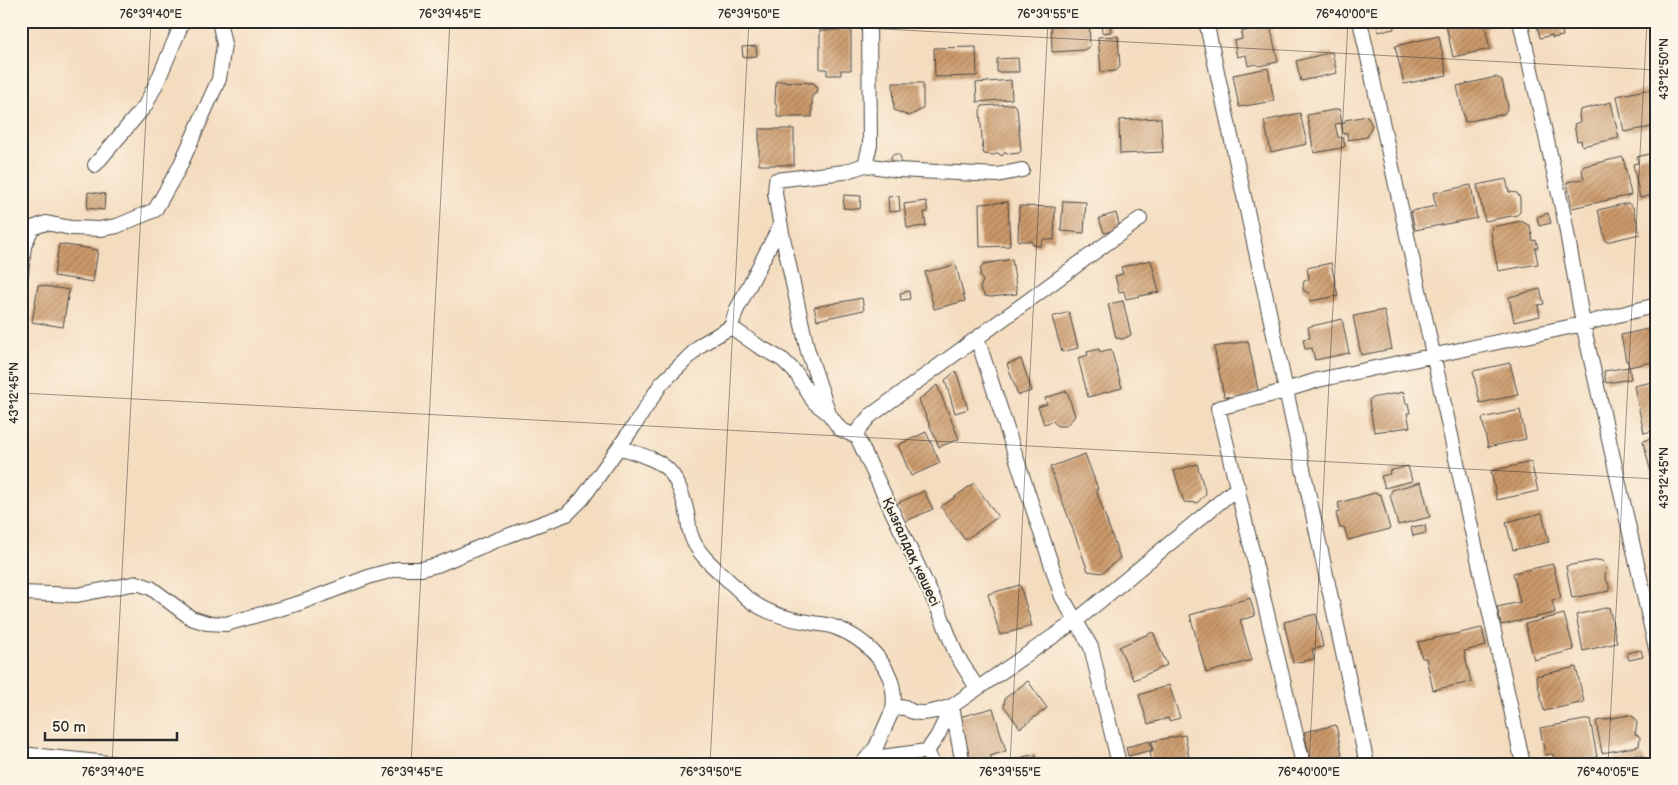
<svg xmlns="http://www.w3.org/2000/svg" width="1678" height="785" font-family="'Balsamiq Sans',sans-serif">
  <defs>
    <pattern id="building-hatch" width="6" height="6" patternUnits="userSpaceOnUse" patternTransform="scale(1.25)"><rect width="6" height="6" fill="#cb996a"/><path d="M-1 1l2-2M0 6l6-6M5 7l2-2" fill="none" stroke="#a57d57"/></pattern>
  </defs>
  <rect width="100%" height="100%" fill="#fcf5e5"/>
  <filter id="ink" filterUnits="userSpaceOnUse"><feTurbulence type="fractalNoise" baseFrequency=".02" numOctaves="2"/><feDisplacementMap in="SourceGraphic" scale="10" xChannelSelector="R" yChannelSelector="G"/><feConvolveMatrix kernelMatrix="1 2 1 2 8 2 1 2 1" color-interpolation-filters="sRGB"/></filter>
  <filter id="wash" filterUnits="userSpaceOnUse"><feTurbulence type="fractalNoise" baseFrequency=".0096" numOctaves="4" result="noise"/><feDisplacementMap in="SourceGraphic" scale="20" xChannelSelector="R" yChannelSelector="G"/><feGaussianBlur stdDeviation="1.12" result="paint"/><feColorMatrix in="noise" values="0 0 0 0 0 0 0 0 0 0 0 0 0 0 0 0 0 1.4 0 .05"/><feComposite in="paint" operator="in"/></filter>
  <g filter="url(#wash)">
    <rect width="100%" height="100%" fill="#f4dcbf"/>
    <g id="blocks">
      <!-- building -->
      <path fill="url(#building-hatch)" d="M1051,21H1089L1090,46L1084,50L1052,52Z
        M1101,21H1110L1111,32L1102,33Z
        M1376,21H1393L1394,29L1378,32Z
        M1408,21H1436V22L1409,27Z
        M1445,21H1491L1492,25L1485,27L1490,49L1453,57Z
        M1536,21H1571L1573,28L1562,31L1563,36L1552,38V35L1540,38Z
        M1270,25L1278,62L1259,66L1255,64L1248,66L1246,55L1237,57L1234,41L1242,39L1241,32Z
        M820,30H851V70H841V75H827V69H820Z
        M1118,36L1120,67L1116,71L1101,72L1098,37Z
        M1439,36L1447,75L1404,84L1395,46Z
        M756,46L757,56L743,57L742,47Z
        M976,47L977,76L935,77L934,48Z
        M1332,52L1337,73L1301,81L1296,61Z
        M1018,58L1019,72H997V59Z
        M1268,68L1274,101L1239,107L1233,75Z
        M1496,77L1502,80L1508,107L1504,114L1465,122L1457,86Z
        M1011,80L1012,99L977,102L976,83Z
        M776,81L814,83L817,88L816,93L812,96V117H777V107L775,103Z
        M893,83H923V109L909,116L894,110Z
        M1645,90L1652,91L1654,96L1657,110V126L1624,132L1617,96Z
        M1611,102L1619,138L1582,146L1581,140L1577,141L1574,124L1580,122L1579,115L1580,110Z
        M1013,104L1017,108L1021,151L1019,153L1010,154L1005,152L1002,156L998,153L994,155L984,154L983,151L980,111L982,106Z
        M1339,109L1342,123L1335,124L1338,137L1343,138L1345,146L1341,148L1314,153L1307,115Z
        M1300,113L1307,144L1271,152L1264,121Z
        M1367,116L1372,125L1367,137L1348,140L1347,133L1343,134L1341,124L1345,123V120Z
        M1161,118L1163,152L1120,154L1119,120Z
        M759,129H794V165H759Z
        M1653,153L1654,159L1657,158V194L1640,198L1633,164L1638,163L1637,157Z
        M891 159a5 5 0 1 1 10 0a5 5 0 1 1-10 0Z
        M1623,157L1631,195L1572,208L1567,182L1584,179L1582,171L1584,166Z
        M1506,179L1509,192L1517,193L1520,198V212L1517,215L1485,221L1477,185Z
        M1471,185L1477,218L1415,230L1411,211L1436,206L1433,193Z
        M88,192L105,194L104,210L87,208Z
        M844,195L861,196L860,209L843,208Z
        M899,196L900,211L889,212L888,197Z
        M926,201L928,212H924L926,226L907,228L904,204Z
        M1063,201L1086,202L1084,233L1061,231Z
        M1008,202L1010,246L980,247L979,204Z
        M1628,203L1633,207L1640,234L1606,242L1598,210Z
        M1019,206L1055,207L1054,240L1044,239L1040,246L1033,245L1031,241H1018Z
        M1116,213L1120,228L1104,233L1099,218Z
        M1548,213L1551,223L1539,226L1537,217Z
        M1521,221L1530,226L1533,241L1536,240L1538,248H1535L1538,264L1498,271L1491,233L1492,227Z
        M59,244L98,250L93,282L54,276Z
        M1012,259L1017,294L991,297L985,296L980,288L983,281L980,276L981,267L984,264Z
        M1151,260L1159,292L1126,299L1124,291L1119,292L1115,276L1123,274L1121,267Z
        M1331,263L1338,296L1310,301L1309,293L1303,290V287L1304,281L1309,279L1307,268Z
        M956,265L965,301L934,309L925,272Z
        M38,285L69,290L63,327L32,322Z
        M1540,289L1544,304L1538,305L1540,316L1514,322L1509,297Z
        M909,291L910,299L901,300L900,293Z
        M862,298L864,310L817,320L814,307Z
        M1123,301L1131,335L1123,339L1116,338L1108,304Z
        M1384,310L1392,349L1361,355L1353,316Z
        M1069,312L1078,348L1062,352L1052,317Z
        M1342,319L1349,353L1315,360L1312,348L1305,349L1303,339L1310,338L1308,327Z
        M1657,327V361L1629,367L1628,361H1626L1621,335Z
        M1248,341L1258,390L1243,400L1224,396L1214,347Z
        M1099,349L1100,352L1111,349L1122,388L1088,397L1078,358L1088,355L1087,352Z
        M1021,359L1032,391L1018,395L1007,364Z
        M1510,363L1518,395L1480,403L1473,371Z
        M1629,367L1631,379L1606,383L1604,371Z
        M956,371L968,409L955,413L945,380Z
        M1657,381V430L1644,433L1634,386Z
        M937,385L959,439L939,447L919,400Z
        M1067,391L1075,416L1066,426H1057L1053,421L1044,424L1038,407L1047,404L1045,398Z
        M1404,392L1406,404L1408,403L1410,413H1407L1410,427L1374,432L1369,401L1371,398Z
        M1520,410L1526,439L1488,447L1482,418Z
        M926,432L940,463L911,476L898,445Z
        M1657,437V476L1652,477L1643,441Z
        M1085,454L1098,489L1096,490L1120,558L1102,573L1088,571L1050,467Z
        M1531,462L1538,491L1497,500L1491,471Z
        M1197,464L1206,494L1197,503L1184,502L1174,471Z
        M1408,466L1412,481L1385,488L1381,476L1390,474L1389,471Z
        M1421,482L1430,517L1398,525L1390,495L1392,490Z
        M974,483L998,517L965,540L941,507Z
        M924,491L933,509L904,522L896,504Z
        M1375,493L1381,495L1390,529L1348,540L1344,527L1340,528L1336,513L1340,512L1338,503Z
        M1542,513L1549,542L1513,550L1506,522Z
        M1425,525L1426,533L1413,536L1411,527Z
        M1599,560L1604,562L1606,568L1605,578L1609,585V591L1572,598L1566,566Z
        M1553,564L1561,598L1552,600L1555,613L1501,625L1497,607L1520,602L1513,573Z
        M1020,585L1032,626L1000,635L988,594Z
        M1250,598L1255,616L1240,620L1252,660L1206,673L1190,615Z
        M1609,607L1617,643L1583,651L1576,615Z
        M1316,614L1323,647L1312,649L1314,659L1293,663L1284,622Z
        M1564,614L1574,650L1534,660L1525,624Z
        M1482,628L1486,646L1464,651L1471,682L1433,690L1426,658H1422L1418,642Z
        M1153,632L1167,665L1134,680L1119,647Z
        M1641,650L1643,657L1629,660L1627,653Z
        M1576,667L1584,702L1544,711L1536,676Z
        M1028,681L1047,708L1020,728L1004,706L1005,698Z
        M1169,685L1180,718L1169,721L1168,718L1148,724L1139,695Z
        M993,708L1006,751L990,756L992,759L983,762L982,758L971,762L959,717Z
        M1629,715L1634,717L1637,723L1635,734L1640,737L1639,746L1602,753L1596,721Z
        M1590,719L1597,757L1555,764L1553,754L1545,755L1540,728Z
        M1336,725L1342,755L1311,762L1304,732Z
        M1185,735L1190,764H1152L1150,751H1153L1152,741Z
        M1150,741L1152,750L1128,756L1126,747Z
        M1035,754L1038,764H1017L1015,759Z
        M1639,755L1644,757L1646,764H1606L1605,761Z"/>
    </g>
  </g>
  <g filter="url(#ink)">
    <use href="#blocks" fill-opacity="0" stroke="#494641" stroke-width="1"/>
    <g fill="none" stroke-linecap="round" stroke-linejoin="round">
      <!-- street casing -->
      <g stroke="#494641" stroke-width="16">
        <path id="street" d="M1206,21L1367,764
          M1360,21L1523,764
          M1520,21L1565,221L1583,324L1657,653
          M95,165L145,106L158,80L183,21
          M865,165L898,170L997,175L1022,170
          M21,274L24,246L32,228L46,223L71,228L100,229L117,226L155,210L179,168L219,79L224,44L219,21
          M731,327L736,311L780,226
          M977,338L1062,597L1091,647L1119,764
          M857,437L840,429L829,414L807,348L782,233L775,193L776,180L844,172L865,165L870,145L869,21
          M619,447C664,463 675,463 687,513C689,520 688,528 691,535C697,555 718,570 732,584C738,589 743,595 748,599C766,613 787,619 808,622C816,624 826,624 834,627C868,639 899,671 893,709
          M21,593L77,595L137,583L151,588L191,618L207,623L226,624L300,603L371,576L397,569H421L437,565L499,539L567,514L582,499L634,426L661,384L702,344L731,327L758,346L783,360L796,373L814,402L829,414
          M977,688L956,654L940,613L857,437L858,430L870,416L1140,219
          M952,706L963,764
          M927,751L933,764
          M21,754L118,764
          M866,759L927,751L937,737L952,706
          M862,764L876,747L893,709L905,707C917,719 938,710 952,706L1077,620L1238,487
          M1303,764L1218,408L1270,395L1318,380L1583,324L1657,305"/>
      </g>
      <!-- street -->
      <use href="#street" stroke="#fff" stroke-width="14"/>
    </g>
  </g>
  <!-- ticks -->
  <path fill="none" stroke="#2b2b2b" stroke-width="1" stroke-opacity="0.45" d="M732,21L1657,70M21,393L1657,479M112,764L151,21M411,764L450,21M710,764L749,21M1010,764L1048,21M1309,764L1348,21M1608,764L1647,21"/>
  <g text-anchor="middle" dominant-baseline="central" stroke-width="4" stroke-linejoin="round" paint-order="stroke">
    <!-- street labels -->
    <g font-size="14" fill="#2b2b2b" stroke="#fcf5e5">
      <text transform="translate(911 552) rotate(65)">Қызғалдақ көшесі</text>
    </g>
  </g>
  <!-- margin -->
  <rect width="1678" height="785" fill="none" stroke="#fcf5e5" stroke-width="55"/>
  <!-- scale -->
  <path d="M45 732v8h132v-8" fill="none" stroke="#2b2b2b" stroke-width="2.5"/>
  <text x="52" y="732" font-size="15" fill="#2b2b2b" stroke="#fcf5e5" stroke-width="4" paint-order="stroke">50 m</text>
  <rect x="28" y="28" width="1622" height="730" fill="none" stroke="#2b2b2b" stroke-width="2"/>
  <g font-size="12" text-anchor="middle" fill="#2b2b2b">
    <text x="151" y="18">76°39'40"E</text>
    <text x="450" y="18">76°39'45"E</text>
    <text x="749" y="18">76°39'50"E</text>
    <text x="1048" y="18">76°39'55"E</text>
    <text x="1347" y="18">76°40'00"E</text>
    <text transform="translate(1664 69) rotate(-90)" y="4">43°12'50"N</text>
    <text transform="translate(14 393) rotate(-90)" y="4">43°12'45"N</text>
    <text transform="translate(1664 478) rotate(-90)" y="4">43°12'45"N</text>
    <text x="113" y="776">76°39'40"E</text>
    <text x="412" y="776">76°39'45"E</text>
    <text x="711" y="776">76°39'50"E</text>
    <text x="1010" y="776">76°39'55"E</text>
    <text x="1309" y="776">76°40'00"E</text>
    <text x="1608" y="776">76°40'05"E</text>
  </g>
</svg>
